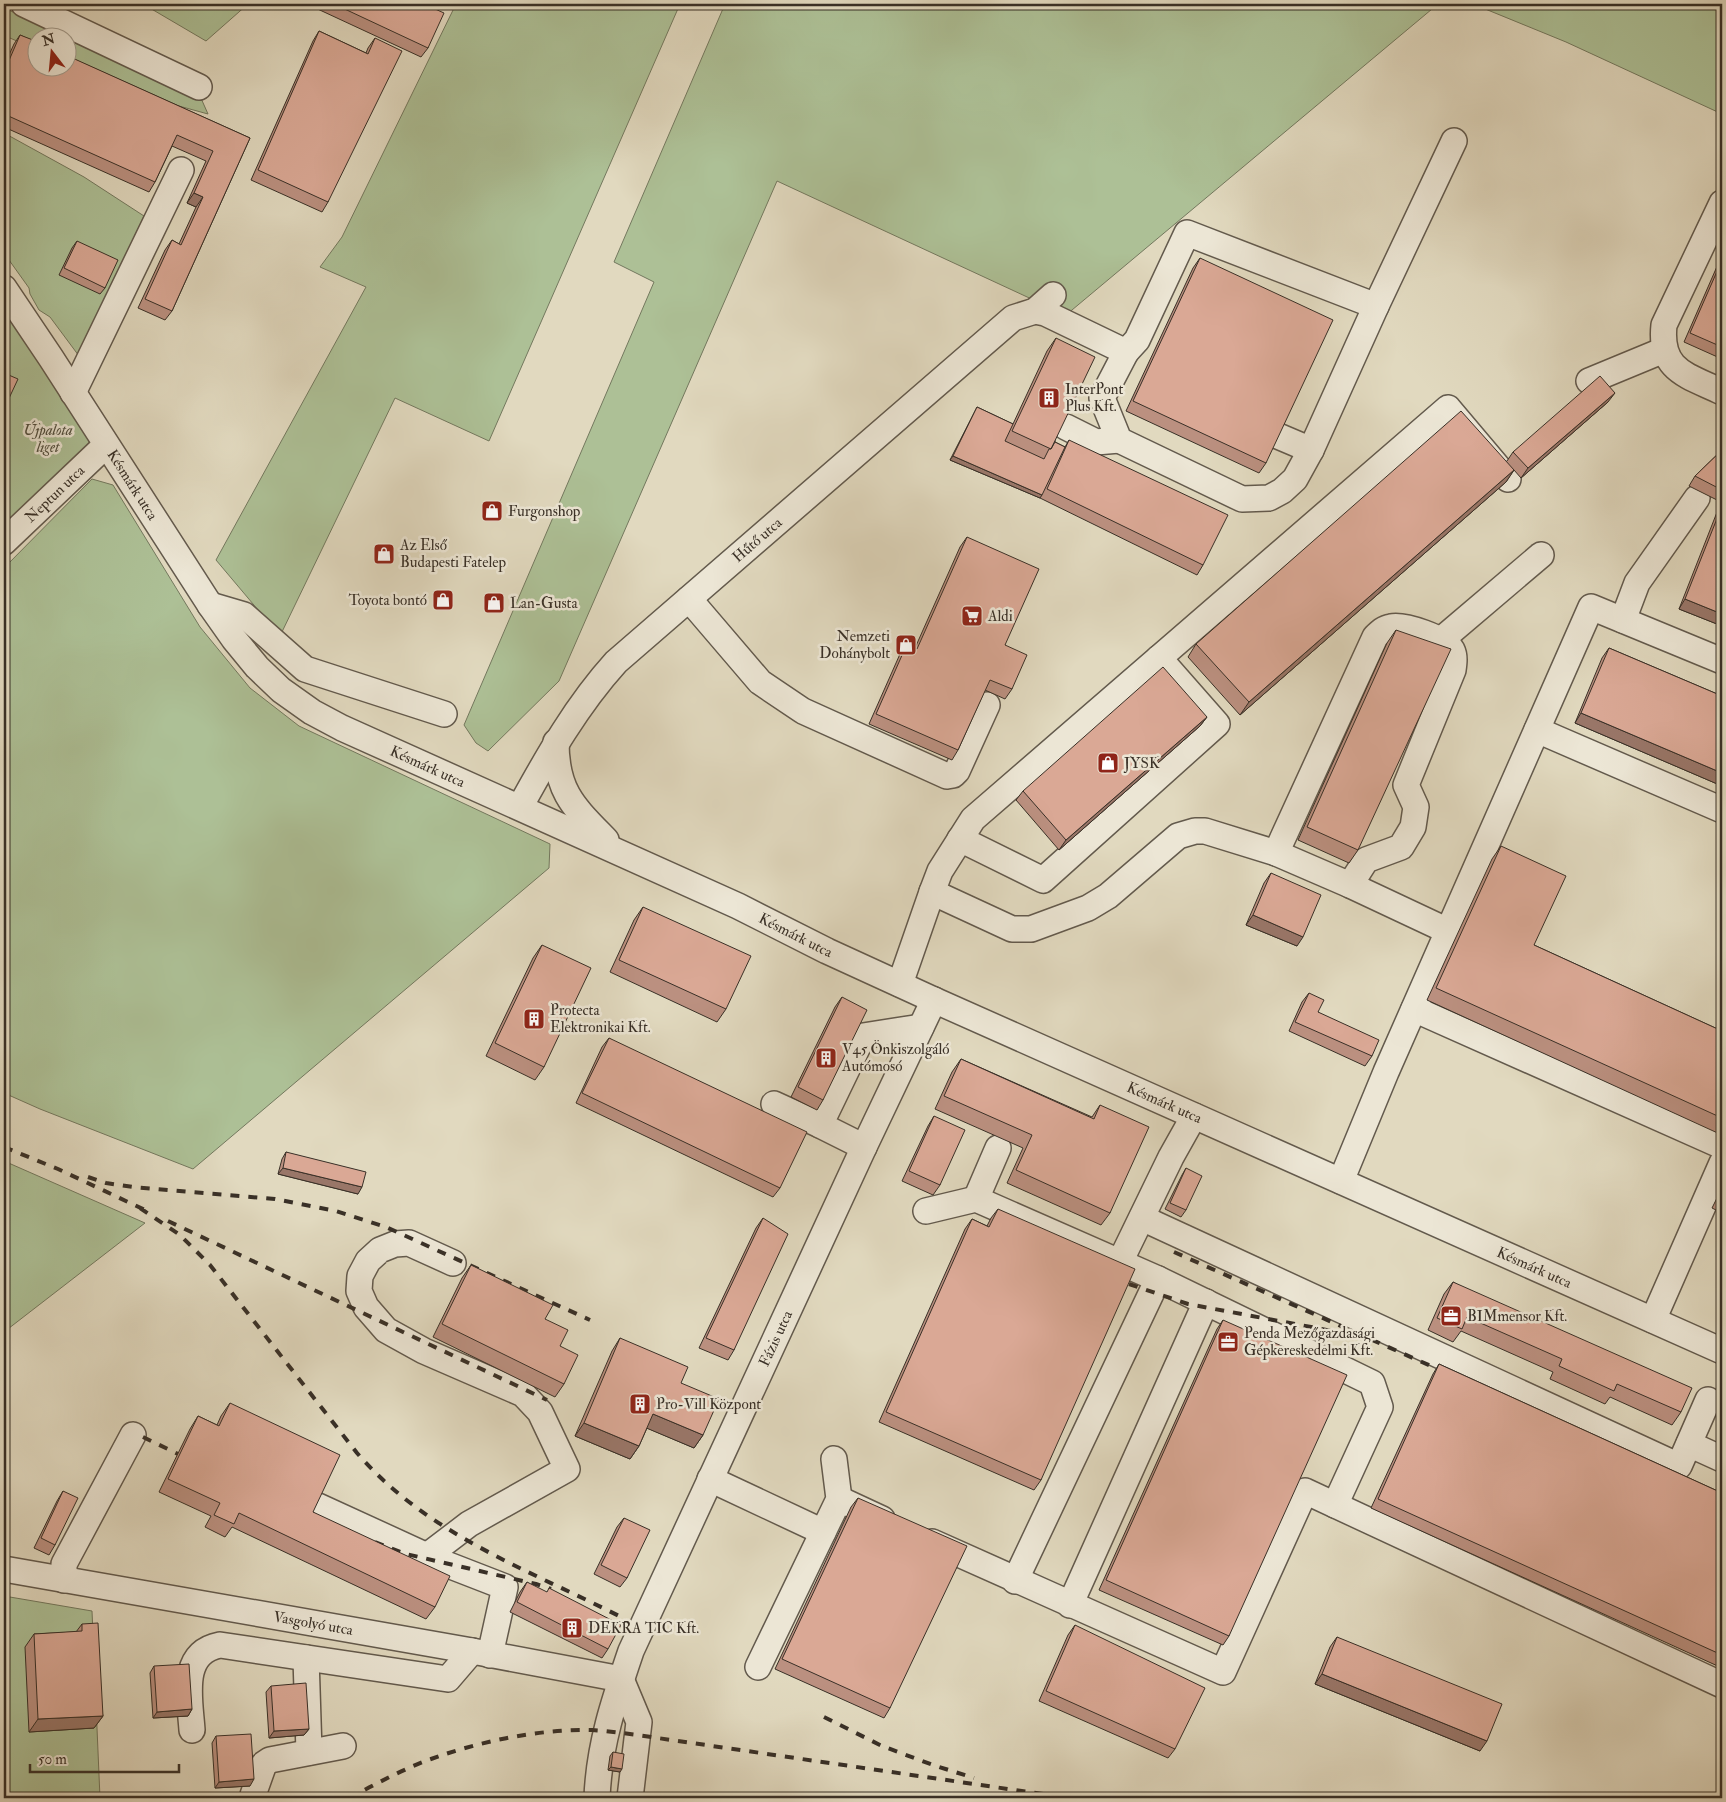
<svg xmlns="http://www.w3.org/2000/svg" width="1726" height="1802" font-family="'IM FELL Double Pica',serif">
  <rect width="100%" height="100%" fill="#e1d9bf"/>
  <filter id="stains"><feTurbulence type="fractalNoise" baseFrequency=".004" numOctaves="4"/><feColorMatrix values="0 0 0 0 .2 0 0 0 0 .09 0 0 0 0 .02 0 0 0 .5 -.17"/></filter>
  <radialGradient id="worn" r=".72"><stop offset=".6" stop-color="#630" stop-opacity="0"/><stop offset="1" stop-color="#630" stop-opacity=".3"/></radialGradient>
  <!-- green -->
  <path fill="#adc096" stroke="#73785e" d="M143,4H248L206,41Z
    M456,4H680L489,441L395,398L280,636L216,560L366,287L320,267L342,237Z
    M725,4H1438L1066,315L777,181L559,681L488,751L476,743L464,725L654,282L614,262Z
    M1473,4H1722V114L1566,42Z
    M4,8L200,96L208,114L168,103L68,62V38H38L37,50L10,38L4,49Z
    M4,133L84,177L144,216L79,356L50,317L39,310L30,294L29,288L4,253Z
    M4,299L106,445L4,542Z
    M92,479L113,485L200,627L250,688L299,726L550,844L549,868L193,1169L40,1109L4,1093V568Z
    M4,1161L145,1223L4,1332Z
    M4,1596L92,1611L100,1798H4Z"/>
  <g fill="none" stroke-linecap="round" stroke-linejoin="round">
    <!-- minor casing -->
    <g stroke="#635a4d" stroke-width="28">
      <g id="minor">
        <path d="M24,4L199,87"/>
        <path d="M1722,203L1664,325C1659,371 1687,375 1722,392"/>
        <path id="s1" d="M4,288L51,358L210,605L234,639L257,667L281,690L312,712L342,728L738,906L827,951L934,1000L1722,1351"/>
        <path d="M1035,311L1045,313L1126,352L1102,398L1119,440L1242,499L1269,498L1282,491L1295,479L1311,450L1376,306L1454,141"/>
        <path d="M1126,352L1137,340L1187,233L1376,306"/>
        <path d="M1589,381L1664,350"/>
        <path d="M73,393L181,170"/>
        <path d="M1066,427L1096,442L1119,440"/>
        <path d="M1278,436L1311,450"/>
        <path id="s2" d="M4,542L106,445"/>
        <path d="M689,599L760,682L803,711L947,776L953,775L957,771L987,705"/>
        <path d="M210,605L244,615L305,669L444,714"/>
        <path d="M1623,620L1637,583L1697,498"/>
        <path d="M1441,640L1541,555"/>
        <path d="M1537,730L1722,810"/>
        <path d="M556,742C556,792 574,807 606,840"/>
        <path id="s3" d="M520,807C548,756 577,705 616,662L1013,318L1035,311L1053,295"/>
        <path d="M960,839L1043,880L1217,724L1159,658"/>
        <path d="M1276,853L1375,637C1380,632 1384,628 1391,627C1404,624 1445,638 1452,650C1455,656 1454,663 1453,670L1406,785L1416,807L1413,827L1401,847L1366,860L1350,885"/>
        <path d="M932,892L1012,929H1031L1088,908L1108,896L1178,836L1195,831H1205L1276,853L1350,885L1448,931"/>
        <path d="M900,984L932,892L940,871L973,819L1448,408L1508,479"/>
        <path d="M1414,1009L1722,1146"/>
        <path d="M774,1104L820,1125"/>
        <path d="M864,1147L820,1125L863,1036L921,1027"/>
        <path d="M1341,1181L1386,1072L1591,607L1722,661"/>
        <path d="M976,1199L998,1148"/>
        <path d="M926,1211L976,1199L1158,1279L1372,1383L1380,1407L1335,1505"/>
        <path d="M1142,1218L1679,1466L1708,1400"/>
        <path d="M1120,1262L1171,1157L1194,1116"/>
        <path d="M1653,1320L1722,1163"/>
        <path d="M1689,1444L1722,1459"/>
        <path d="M710,1479L823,1532"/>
        <path d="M839,1499L882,1519"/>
        <path d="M318,1506L438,1561L505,1587L490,1655"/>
        <path d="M932,1542L1223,1672L1305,1491L1722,1685"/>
        <path d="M427,1556L469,1524L567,1469L540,1412L523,1394L424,1351L386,1330L366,1307L359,1291L360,1276L368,1261L380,1250L395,1244L409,1243L453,1263"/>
        <path id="s4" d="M4,1569L472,1651L621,1679"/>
        <path d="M64,1580V1564L133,1435"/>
        <path d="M1015,1581L1158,1279"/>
        <path d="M1070,1605L1206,1302"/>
        <path d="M306,1658L309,1752"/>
        <path d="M758,1667L839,1499L834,1459"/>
        <path d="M621,1679L639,1722L630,1798"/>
        <path d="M192,1730C190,1699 179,1653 220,1645L448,1679L472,1651"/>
        <path d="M253,1795L264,1764L270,1760L343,1746"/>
        <path id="s5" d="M597,1798C599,1745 614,1701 631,1651L864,1147L934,1000"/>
      </g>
    </g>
    <!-- minor -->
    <use href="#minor" stroke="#ece6d5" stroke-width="25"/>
    <!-- rail -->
    <path stroke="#393027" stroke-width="4" stroke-dasharray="9 9" stroke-linecap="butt" d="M4,1147L58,1169L145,1210
      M88,1177L106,1183L133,1187L275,1199L336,1211L386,1227L590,1320
      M140,1208L180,1235L210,1265L357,1453C428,1535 527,1569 621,1617
      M168,1221L547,1400
      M1174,1252L1449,1374
      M1129,1284L1188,1304L1343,1333
      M143,1437L178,1454
      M375,1542L406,1554L536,1584L551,1589
      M824,1717L882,1746L933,1765L974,1778
      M349,1798C376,1784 403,1769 431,1759C481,1741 539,1729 592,1730C607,1731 622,1733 637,1735L1070,1798"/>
  </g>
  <!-- wall -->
  <path fill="#bb9080" stroke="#393027" d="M309,4H424L428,48L421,57L309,5Z
    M319,31L366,53L368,48L375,38L328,202L322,212L251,180L313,41Z
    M20,35L250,138L172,311L165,320L138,308L165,250L172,240L179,244L196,207L187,203L206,161L172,146L155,182L149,192L4,127V66L14,44Z
    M77,241L105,288L100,294L59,275L72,248Z
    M1722,255V359L1684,342Z
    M1200,258L1266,463L1259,473L1126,411L1193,268Z
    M1056,338L1055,442L1065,447L1069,440L1203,565L1197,575L1040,498L950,460L977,407L1013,424L1047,351Z
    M1608,402L1521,478L1514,470L1506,482L1240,715L1188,657L1196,644L1507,461L1513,452Z
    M1722,450V626L1679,609L1721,502L1689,486L1695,476Z
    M967,537L1005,645L1012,689L1005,699L985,690L958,750L952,760L869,724L900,654L907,644L915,648L960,547Z
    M1396,630L1358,850L1349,863L1298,840L1387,643Z
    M1609,648L1722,696V786L1575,723L1602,658Z
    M1207,717L1200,726L1059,850L1016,800L1023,791Z
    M1501,846L1534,945L1722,1031V1135L1427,1000L1492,859Z
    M1271,873L1297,946L1246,925L1264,883Z
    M643,907L726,1009L717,1022L610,972L634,920Z
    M542,945L544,1067L535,1080L486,1056L533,958Z
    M1309,993L1318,1012L1372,1056L1365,1066L1289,1031L1302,1002Z
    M842,997L823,1100L817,1110L791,1097L835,1007Z
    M609,1038L780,1188L773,1197L576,1103L602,1047Z
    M961,1059L1092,1117L1100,1105L1110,1213L1101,1225L1007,1183L1023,1148L935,1109L952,1072Z
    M934,1116L940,1185L933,1195L902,1181L928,1126Z
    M286,1152L358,1194L278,1174L282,1159Z
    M1186,1168V1210L1181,1217L1165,1209L1182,1175Z
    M1722,1188V1213L1712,1208Z
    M998,1209L1041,1480L1034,1490L879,1422L965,1229L972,1219L987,1226L991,1218Z
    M763,1218L734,1350L728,1360L699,1348L756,1228Z
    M471,1265L545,1319L564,1384L555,1397L433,1337L462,1278Z
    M1453,1282L1681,1412L1672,1425L1610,1397L1605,1404L1550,1379L1553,1372L1461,1331L1453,1342L1428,1330L1444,1294Z
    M1223,1320L1229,1636L1223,1645L1099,1590L1217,1329Z
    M620,1338L681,1383L703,1435L694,1448L647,1428L639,1446L630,1459L575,1436L612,1351Z
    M1439,1364L1722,1493V1668L1371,1508L1433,1374Z
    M230,1403L313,1512L435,1607L426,1619L232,1527L225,1537L205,1527L211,1516L159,1492L190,1429L198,1416L217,1425L221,1416Z
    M63,1491L55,1545L49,1555L34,1548L57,1501Z
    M858,1498L890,1708L884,1718L775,1669L851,1507Z
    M624,1518L627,1578L620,1587L594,1574L617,1527Z
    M527,1582L608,1649L602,1658L510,1612L520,1592Z
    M82,1624L103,1716L94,1728L29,1732L25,1647L34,1634L76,1632Z
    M1075,1625L1175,1749L1168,1758L1039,1701L1068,1635Z
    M1337,1637L1480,1751L1315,1684L1330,1647Z
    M154,1666L192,1709L188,1716L153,1718L150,1673Z
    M271,1686L309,1729L304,1735L269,1738L266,1692Z
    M216,1736L250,1786L215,1788L212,1743Z
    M613,1752L620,1772L608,1770L610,1756Z"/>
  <!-- shaded-wall -->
  <path fill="#997668" stroke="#393027" d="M194,193L203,197L196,207L187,203Z
    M1615,393L1608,402L1521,478L1528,468Z
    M953,456L1042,495L1040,498L950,460Z
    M1514,470L1506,482L1240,715L1249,702Z
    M1685,599L1722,614V626L1679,609Z
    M1581,713L1722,773V786L1575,723Z
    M1207,717L1200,726L1059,850L1066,840Z
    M1253,915L1303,937L1297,946L1246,925Z
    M283,1168L362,1187L358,1194L278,1174Z
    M653,1414L703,1435L694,1448L644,1427Z
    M584,1423L639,1446L630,1459L575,1436Z
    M1322,1674L1487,1741L1480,1751L1315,1684Z
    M192,1709L188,1716L153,1718L157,1712Z
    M103,1716L94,1728L29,1732L38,1719Z
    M309,1729L304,1735L269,1738L274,1731Z
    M611,1767L622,1769L620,1772L608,1770Z
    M254,1779L250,1786L215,1788L219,1782Z"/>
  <!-- building -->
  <path fill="#daa895" stroke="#393027" d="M334,4H424L444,13L428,48Z
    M319,31L368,54L375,38L402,51L328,202L258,170Z
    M20,35L38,42V68H68V56L250,138L172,311L145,299L172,240L181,245L203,197L194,193L213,151L177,135L155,182L4,114V72Z
    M77,241L118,260L105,288L64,268Z
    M1200,258L1333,320L1266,463L1133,401Z
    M1722,260V347L1690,333Z
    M1056,338L1095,357L1051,449L1012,431Z
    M4,373L18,379L4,409Z
    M1600,376L1615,393L1528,468L1513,452Z
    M977,407L1013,424L1005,441L1044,459L1049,449H1051L1055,442L1065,447L1042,495L953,456Z
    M1461,411L1514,470L1249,702L1196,644Z
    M1069,440L1228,515L1203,565L1047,489Z
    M1722,450V490L1695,476Z
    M1722,506V614L1685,599Z
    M967,537L1039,569L1005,645L1027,655L1012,689L990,680L958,750L876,714L907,644L917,649Z
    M1396,630L1451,649L1358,850L1307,827Z
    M1609,648L1722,696V773L1581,713Z
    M1163,667L1207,717L1066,840L1023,791Z
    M1501,846L1566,876L1534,945L1722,1031V1118L1436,988Z
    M1271,873L1321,895L1303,937L1253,915Z
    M643,907L751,956L726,1009L619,960Z
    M542,945L591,968L544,1067L495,1043Z
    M1309,993L1324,1000L1318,1012L1379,1040L1372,1056L1295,1022Z
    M842,997L867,1010L823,1100L798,1087Z
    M609,1038L807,1132L780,1188L582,1093Z
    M961,1059L1094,1119L1100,1105L1149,1127L1110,1213L1016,1170L1032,1135L944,1096Z
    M934,1116L965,1130L940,1185L909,1171Z
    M286,1152L366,1172L362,1187L283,1168Z
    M1186,1168L1202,1176L1186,1210L1170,1203Z
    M1722,1192V1200L1719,1199Z
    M998,1209L1135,1269L1041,1480L886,1412L972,1219L989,1227Z
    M763,1218L788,1234L734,1350L706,1338Z
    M471,1265L553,1305L545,1319L568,1330L560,1346L578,1355L564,1384L442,1324Z
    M1453,1282L1692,1388L1681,1412L1617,1384L1614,1391L1559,1366L1562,1359L1467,1317L1462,1329L1437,1318Z
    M1223,1320L1347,1375L1229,1636L1106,1580Z
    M620,1338L688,1367L681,1383L719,1399L703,1435L653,1414L639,1446L584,1423Z
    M1439,1364L1722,1493V1655L1378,1499Z
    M230,1403L340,1455L313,1512L450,1576L435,1607L239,1513L234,1524L214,1515L220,1503L168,1479L198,1416L219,1426Z
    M63,1491L78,1498L55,1545L41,1538Z
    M858,1498L967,1546L890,1708L782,1659Z
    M624,1518L650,1530L627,1578L601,1565Z
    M527,1582L547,1592L549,1588L621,1625L608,1649L517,1602Z
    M98,1623L103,1716L38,1719L34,1634L82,1631V1624Z
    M1075,1625L1205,1688L1175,1749L1046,1691Z
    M1337,1637L1502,1704L1487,1741L1322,1674Z
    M189,1664L192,1709L157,1712L154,1666Z
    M306,1683L309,1729L274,1731L271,1686Z
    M251,1734L254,1779L219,1782L216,1736Z
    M613,1752L624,1754L622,1769L611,1767Z"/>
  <!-- icons -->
  <defs>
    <g id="building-square" transform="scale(1.125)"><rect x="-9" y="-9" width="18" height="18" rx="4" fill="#8f2418" stroke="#ece6d5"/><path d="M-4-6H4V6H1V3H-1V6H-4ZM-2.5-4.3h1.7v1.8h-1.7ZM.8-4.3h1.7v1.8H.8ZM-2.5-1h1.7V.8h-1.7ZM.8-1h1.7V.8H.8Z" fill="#fff"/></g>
    <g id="shop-square" transform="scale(1.125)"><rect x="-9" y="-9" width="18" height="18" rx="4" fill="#8f2418" stroke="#ece6d5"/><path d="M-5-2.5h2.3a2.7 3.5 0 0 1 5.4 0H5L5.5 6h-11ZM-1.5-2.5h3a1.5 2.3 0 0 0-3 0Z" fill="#fff"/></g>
    <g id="supermarket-square" transform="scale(1.125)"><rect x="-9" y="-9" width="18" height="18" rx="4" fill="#8f2418" stroke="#ece6d5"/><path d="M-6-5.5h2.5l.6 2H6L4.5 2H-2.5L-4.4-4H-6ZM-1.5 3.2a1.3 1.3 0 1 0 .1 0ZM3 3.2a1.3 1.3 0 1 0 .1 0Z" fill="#fff"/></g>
    <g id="office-square" transform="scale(1.125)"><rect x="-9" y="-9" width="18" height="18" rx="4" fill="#8f2418" stroke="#ece6d5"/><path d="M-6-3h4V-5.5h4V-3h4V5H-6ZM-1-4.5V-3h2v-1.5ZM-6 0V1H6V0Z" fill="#fff"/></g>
  </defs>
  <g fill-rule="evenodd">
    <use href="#building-square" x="1049" y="398"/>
    <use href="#shop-square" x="492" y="511"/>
    <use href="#shop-square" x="384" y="554"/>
    <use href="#shop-square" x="443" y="600"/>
    <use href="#shop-square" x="494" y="603"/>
    <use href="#supermarket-square" x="972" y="616"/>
    <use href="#shop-square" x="906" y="645"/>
    <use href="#shop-square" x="1108" y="763"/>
    <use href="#building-square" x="534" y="1019"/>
    <use href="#building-square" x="826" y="1058"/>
    <use href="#office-square" x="1451" y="1316"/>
    <use href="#office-square" x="1228" y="1342"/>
    <use href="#building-square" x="640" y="1404"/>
    <use href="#building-square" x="572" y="1628"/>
  </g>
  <g text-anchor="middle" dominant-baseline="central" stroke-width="5" stroke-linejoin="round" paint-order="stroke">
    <!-- poi labels -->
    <g font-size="15" fill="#393027" stroke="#ece6d5" text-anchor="start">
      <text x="1065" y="389">InterPont<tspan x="1065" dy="17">Plus Kft.</tspan></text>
      <text x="508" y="511">Furgonshop</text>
      <text x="400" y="545">Az Első<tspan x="400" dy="17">Budapesti Fatelep</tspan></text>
      <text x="427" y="600" text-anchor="end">Toyota bontó</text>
      <text x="510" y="603">Lan-Gusta</text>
      <text x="988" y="616">Aldi</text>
      <text x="890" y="636" text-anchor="end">Nemzeti<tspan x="890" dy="17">Dohánybolt</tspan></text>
      <text x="1124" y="763">JYSK</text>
      <text x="550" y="1010">Protecta<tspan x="550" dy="17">Elektronikai Kft.</tspan></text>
      <text x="842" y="1049">V45 Önkiszolgáló<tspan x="842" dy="17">Autómosó</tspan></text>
      <text x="1467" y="1316">BIMmensor Kft.</text>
      <text x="1244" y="1333">Penda Mezőgazdasági<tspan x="1244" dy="17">Gépkereskedelmi Kft.</tspan></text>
      <text x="656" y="1404">Pro-Vill Központ</text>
      <text x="588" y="1628">DEKRA TIC Kft.</text>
    </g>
    <!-- park labels -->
    <g font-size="15" font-style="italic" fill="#504d3d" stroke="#ece6d5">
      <text x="48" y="430">Újpalota<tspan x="48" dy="17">liget</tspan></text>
    </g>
    <!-- street labels -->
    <g font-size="15" fill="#393027" stroke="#ece6d5">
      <text stroke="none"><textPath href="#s1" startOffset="235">Késmárk utca</textPath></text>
      <text stroke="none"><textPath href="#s2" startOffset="70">Neptun utca</textPath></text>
      <text stroke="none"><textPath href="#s3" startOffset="361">Hűtő utca</textPath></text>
      <text stroke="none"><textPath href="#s1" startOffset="655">Késmárk utca</textPath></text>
      <text stroke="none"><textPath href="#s1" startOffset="1060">Késmárk utca</textPath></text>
      <text stroke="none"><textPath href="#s1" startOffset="1465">Késmárk utca</textPath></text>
      <text stroke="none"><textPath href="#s1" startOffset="1870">Késmárk utca</textPath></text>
      <text stroke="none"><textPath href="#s5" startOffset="496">Fázis utca</textPath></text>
      <text stroke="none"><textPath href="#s4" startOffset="314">Vasgolyó utca</textPath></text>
    </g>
  </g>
  <!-- margin -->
  <rect width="1726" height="1802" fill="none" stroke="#e1d9bf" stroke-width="20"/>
  <rect x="5" y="5" width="1716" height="1792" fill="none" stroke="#393027" stroke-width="2.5"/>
  <rect x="10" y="10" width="1706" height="1782" fill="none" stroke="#393027"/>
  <!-- north arrow -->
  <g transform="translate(52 52) rotate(344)"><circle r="24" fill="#ece6d5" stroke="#a49d8f"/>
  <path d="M0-4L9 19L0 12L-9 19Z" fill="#8f2418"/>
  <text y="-8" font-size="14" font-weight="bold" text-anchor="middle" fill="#393027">N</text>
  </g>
  <!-- scale -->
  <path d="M30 1764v8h149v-8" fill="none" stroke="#393027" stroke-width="2.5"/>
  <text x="38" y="1764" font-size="15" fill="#393027" stroke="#ece6d5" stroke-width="4" paint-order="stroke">50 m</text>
  <rect width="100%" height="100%" filter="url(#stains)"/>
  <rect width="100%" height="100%" fill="url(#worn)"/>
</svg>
